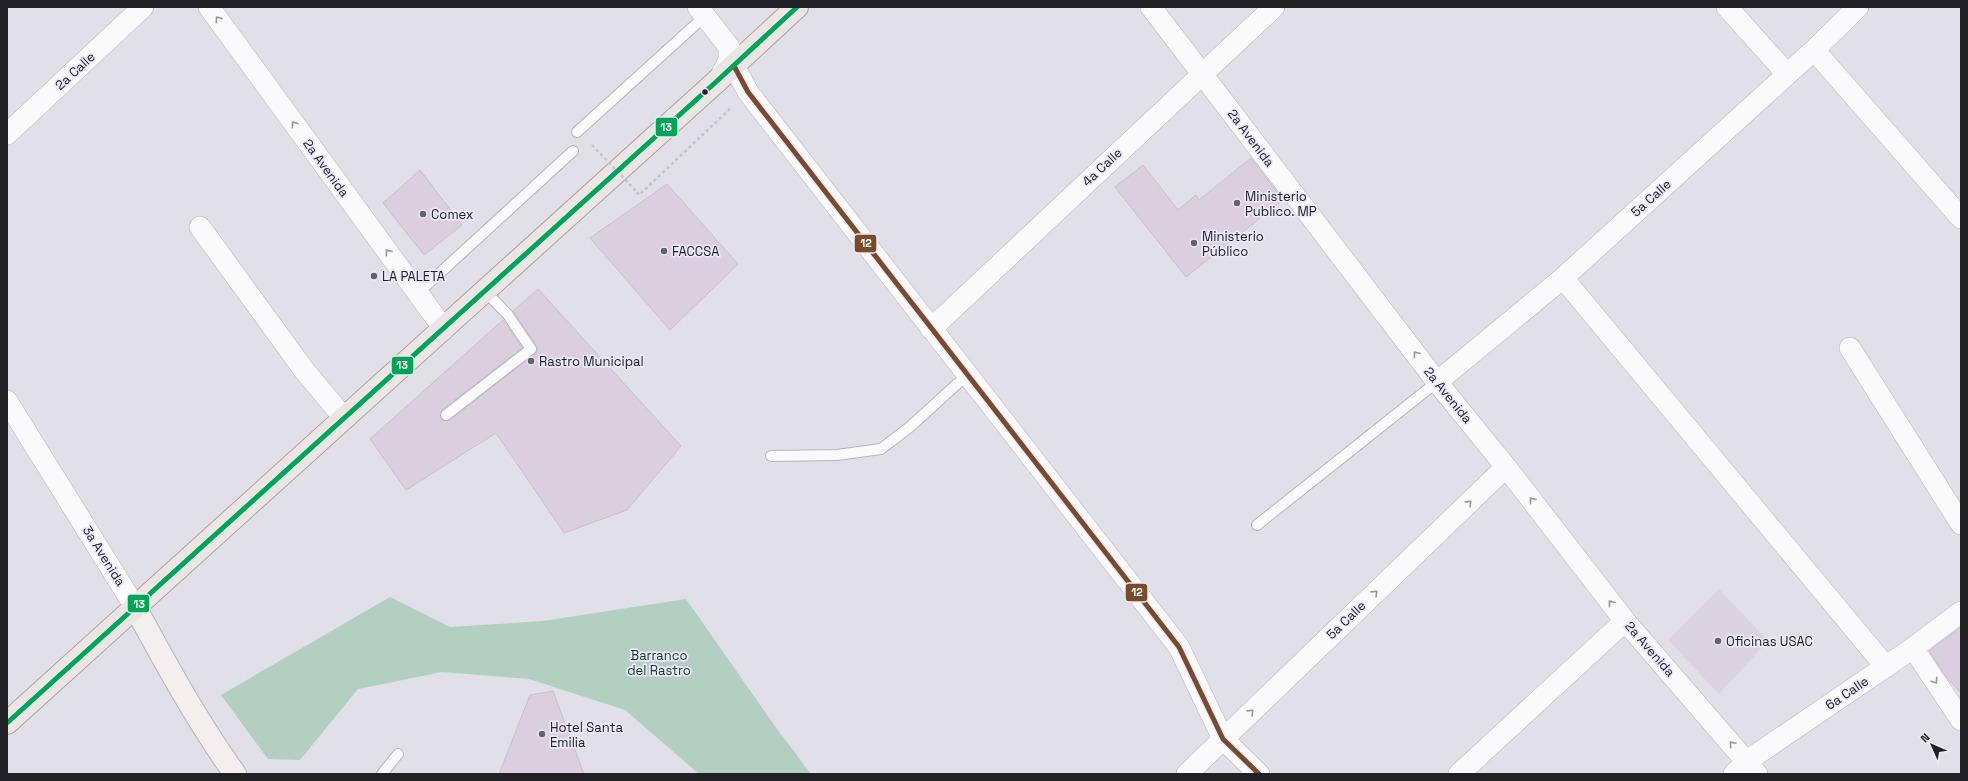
<svg xmlns="http://www.w3.org/2000/svg" width="1968" height="781" font-family="'Space Grotesk',sans-serif">
  <rect width="100%" height="100%" fill="#e1e0e8"/>
  <!-- education -->
  <path fill="#dad3e2" d="M1719,589L1768,641L1719,694L1668,640Z"/>
  <!-- green -->
  <path fill="#b2cfc1" d="M390,597L450,627L543,621L686,599L772,722L811,774H699L625,710L529,679L442,672L358,689L300,760L268,759L221,695Z"/>
  <!-- building -->
  <path fill="#dbcede" stroke="#c5c2c8" d="M1251,158L1283,200L1186,277L1115,187L1143,165L1178,210L1196,195L1199,200Z
    M420,170L462,225L424,255L383,203Z
    M667,184L738,264L670,330L590,238Z
    M538,289L681,446L627,510L564,533L496,433L406,490L370,439L503,320L522,348L442,410L440,415L441,419L446,421L450,420L535,354L537,351V346L513,311Z
    M1961,627V693L1947,678L1929,651Z
    M553,691L584,774H499L530,695Z"/>
  <g fill="none" stroke-linecap="round" stroke-linejoin="round">
    <!-- lane casing -->
    <g stroke="#b6b5bb" stroke-width="12">
      <path id="lane" d="M577,132L705,16
        M418,293L573,151
        M446,415L531,349L508,315L485,291
        M771,456L837,455L881,449L911,426L957,384L968,376
        M1257,525L1437,382
        M382,774L398,754"/>
    </g>
    <!-- street casing -->
    <g stroke="#b6b5bb" stroke-width="22">
      <path id="street" d="M209,7L444,329
        M698,7L729,47V60L720,78
        M1151,7L1437,382L1506,467L1625,621L1757,774
        M1727,7L1787,74
        M1814,50L1961,218
        M734,66L748,92L1179,647L1223,739L1259,774
        M7,134L143,7
        M200,227L304,370L344,418
        M1563,278L1886,667
        M931,329L1274,7
        M1850,348L1961,524
        M1437,382L1563,278L1814,50L1858,7
        M7,401L135,607
        M1913,648L1961,720
        M1187,774L1506,467
        M1459,774L1625,621
        M1734,774L1747,761L1913,648L1961,612"/>
    </g>
    <!-- secondary casing -->
    <g stroke="#b6b5bb" stroke-width="24">
      <path id="secondary" d="M135,607C166,664 197,721 235,774"/>
    </g>
    <!-- primary casing -->
    <g stroke="#aca19f" stroke-width="24">
      <path id="primary" d="M7,723L717,81L797,7"/>
    </g>
    <!-- path -->
    <path stroke="#c3c2c6" stroke-width="2.5" stroke-dasharray="3 3" stroke-linecap="butt" d="M637,192L639,195L732,107"/>
    <!-- lane -->
    <use href="#lane" stroke="#fafafc" stroke-width="10"/>
    <!-- street -->
    <use href="#street" stroke="#fafafc" stroke-width="21"/>
    <!-- secondary -->
    <use href="#secondary" stroke="#f3efef" stroke-width="22"/>
    <!-- primary -->
    <use href="#primary" stroke="#ebe5e3" stroke-width="22"/>
    <!-- path-bridge -->
    <path stroke="#c3c2c6" stroke-width="2.5" stroke-dasharray="3 3" stroke-linecap="butt" d="M592,145L637,192"/>
    <!-- bus-1 casing -->
    <g stroke="#ece9fa" stroke-width="8">
      <path id="bus-1" d="M734,66L748,92L1179,647L1223,739L1259,774"/>
    </g>
    <!-- bus-2 casing -->
    <g stroke="#ece9fa" stroke-width="8">
      <path id="bus-2" d="M7,723L717,81L797,7"/>
    </g>
    <!-- bus-1 -->
    <use href="#bus-1" stroke="#7a4b2a" stroke-width="5"/>
    <!-- bus-2 -->
    <use href="#bus-2" stroke="#00a651" stroke-width="5"/>
  </g>
  <!-- one-way arrows -->
  <defs><path id="oneway-chevron" d="M-2-3.5L2.5 0L-2 3.5" fill="none" stroke-width="1.6" stroke-linecap="round" stroke-linejoin="round"/></defs>
  <g stroke="#98989b">
    <use href="#oneway-chevron" transform="translate(218 19) rotate(-126)"/>
    <use href="#oneway-chevron" transform="translate(294 124) rotate(-126)"/>
    <use href="#oneway-chevron" transform="translate(388 252) rotate(-126)"/>
    <use href="#oneway-chevron" transform="translate(1416 354) rotate(-127)"/>
    <use href="#oneway-chevron" transform="translate(1532 500) rotate(-128)"/>
    <use href="#oneway-chevron" transform="translate(1469 503) rotate(-44)"/>
    <use href="#oneway-chevron" transform="translate(1375 593) rotate(-44)"/>
    <use href="#oneway-chevron" transform="translate(1611 603) rotate(-128)"/>
    <use href="#oneway-chevron" transform="translate(1935 681) rotate(56)"/>
    <use href="#oneway-chevron" transform="translate(1251 712) rotate(-44)"/>
    <use href="#oneway-chevron" transform="translate(1732 744) rotate(-131)"/>
  </g>
  <!-- markers -->
  <circle fill="#212025" stroke="#ece9fa" stroke-width="1.5" cx="705" cy="92" r="3.5"/>
  <g fill="#646369" stroke="#ece9fa" stroke-width="1.5">
    <circle cx="1237" cy="203" r="4"/>
    <circle cx="423" cy="214" r="4"/>
    <circle cx="1194" cy="243" r="4"/>
    <circle cx="664" cy="251" r="4"/>
    <circle cx="374" cy="276" r="4"/>
    <circle cx="531" cy="361" r="4"/>
    <circle cx="1718" cy="641" r="4"/>
    <circle cx="542" cy="734" r="4"/>
  </g>
  <g text-anchor="middle" dominant-baseline="central" stroke-width="3.5" stroke-linejoin="round" paint-order="stroke">
    <!-- street labels -->
    <g font-size="13" fill="#212025" stroke="#ece9fa">
      <text transform="translate(75 71) rotate(-43)">2a Calle</text>
      <text transform="translate(1251 138) rotate(53)">2a Avenida</text>
      <text transform="translate(1102 167) rotate(-43)">4a Calle</text>
      <text transform="translate(326 168) rotate(54)">2a Avenida</text>
      <text transform="translate(1651 198) rotate(-42)">5a Calle</text>
      <text transform="translate(1448 395) rotate(51)">2a Avenida</text>
      <text transform="translate(104 556) rotate(58)">3a Avenida</text>
      <text transform="translate(1346 620) rotate(-44)">5a Calle</text>
      <text transform="translate(1650 649) rotate(49)">2a Avenida</text>
      <text transform="translate(1847 693) rotate(-34)">6a Calle</text>
    </g>
    <!-- poi labels -->
    <g font-size="13" fill="#212025" stroke="#ece9fa" text-anchor="start">
      <text x="1245" y="196">Ministerio<tspan x="1245" dy="15">Publico. MP</tspan></text>
      <text x="431" y="214">Comex</text>
      <text x="1202" y="236">Ministerio<tspan x="1202" dy="15">Público</tspan></text>
      <text x="672" y="251">FACCSA</text>
      <text x="382" y="276">LA PALETA</text>
      <text x="539" y="361">Rastro Municipal</text>
      <text x="1726" y="641">Oficinas USAC</text>
      <text x="550" y="727">Hotel Santa<tspan x="550" dy="15">Emilia</tspan></text>
    </g>
    <!-- park labels -->
    <g font-size="13" fill="#133825" stroke="#ece9fa">
      <text x="659" y="655">Barranco<tspan x="659" dy="15">del Rastro</tspan></text>
    </g>
  </g>
  <g stroke="#ece9fa" stroke-width="1.5">
    <rect x="655" y="117" width="23" height="20" rx="4" fill="#00a651"/>
    <rect x="854" y="234" width="23" height="19" rx="4" fill="#7a4b2a"/>
    <rect x="391" y="356" width="23" height="19" rx="4" fill="#00a651"/>
    <rect x="1125" y="583" width="23" height="19" rx="4" fill="#7a4b2a"/>
    <rect x="127" y="594" width="23" height="19" rx="4" fill="#00a651"/>
  </g>
  <g font-size="11" text-anchor="middle" font-weight="bold" fill="#fff">
    <text x="666" y="131">13</text>
    <text x="866" y="247">12</text>
    <text x="402" y="369">13</text>
    <text x="1137" y="596">12</text>
    <text x="139" y="608">13</text>
  </g>
  <!-- border -->
  <rect width="1968" height="781" fill="none" stroke="#212025" stroke-width="16"/>
  <!-- north arrow -->
  <g transform="translate(1932 745) rotate(315)" stroke="#ece9fa" stroke-width="3" paint-order="stroke">
  <path d="M0-3L7 15L0 10L-7 15Z" fill="#212025"/>
  <text y="-6" font-size="11" font-weight="bold" text-anchor="middle" fill="#212025">N</text>
  </g>
</svg>
